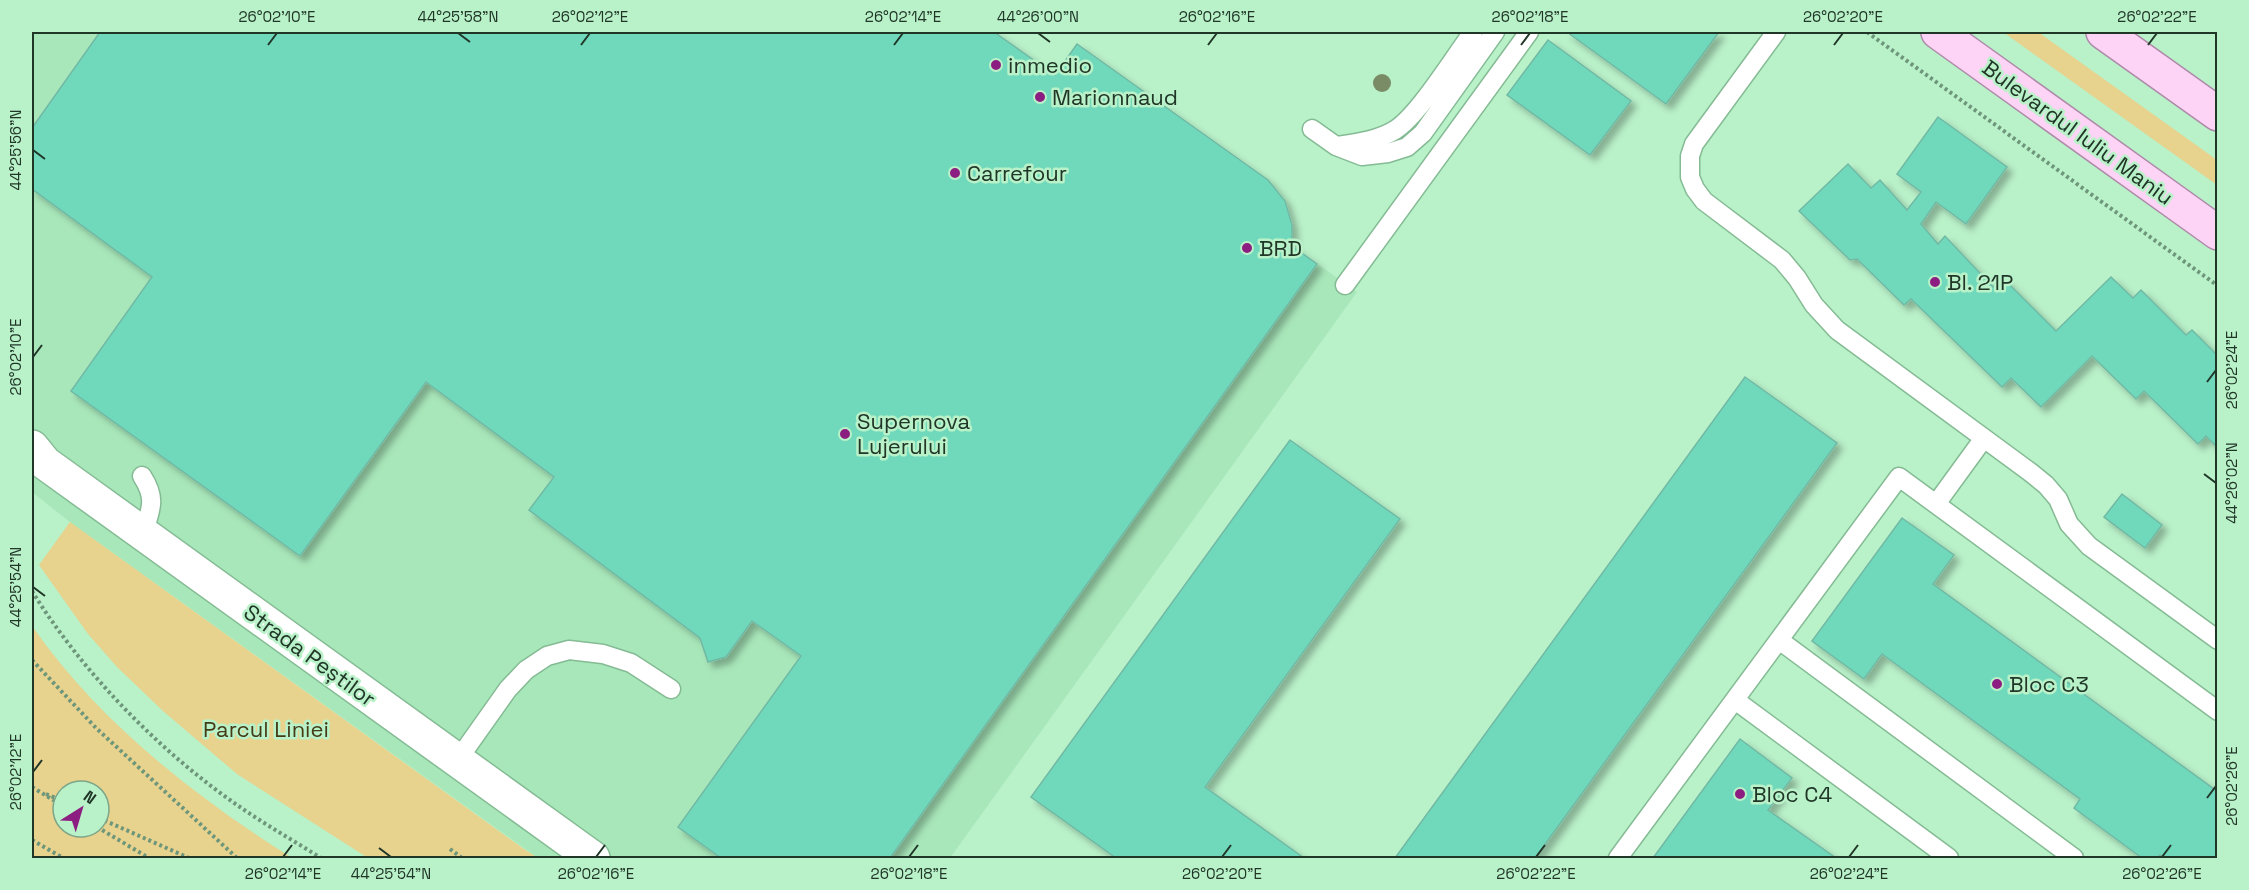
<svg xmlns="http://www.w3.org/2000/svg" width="2249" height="890" font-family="'Space Grotesk',sans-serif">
  <defs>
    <filter id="shadow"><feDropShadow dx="5.5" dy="5.5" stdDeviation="3" flood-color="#0004"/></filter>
  </defs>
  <rect width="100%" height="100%" fill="#b9f1c9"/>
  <!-- built -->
  <path fill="#a8e7ba" d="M32,32H994L1054,75L1077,44L1268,180L1285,201L1292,225V246L1357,292L950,858H538L70,522L32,492Z"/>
  <!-- green -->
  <path fill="#e7d28e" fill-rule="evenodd" d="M2003,32H2038L2217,160V185Z
    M70,522L524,849L538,858H368L237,774L163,711L117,667L88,634L39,565Z
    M32,626C99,722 194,796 292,858H32ZM63,791H99V827H63Z"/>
  <!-- building -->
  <path fill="#6fd9bb" stroke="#71b9a4" stroke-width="1.5" filter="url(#shadow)" d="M100,32H994L1055,75L1077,44L1268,180L1285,201L1292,225V246L1317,264L890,858H721L678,827L801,656L752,621L726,657L708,662L700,638L529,510L554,477L426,382L300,556L71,391L152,277L32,189V128Z
    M1567,32H1719L1666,104Z
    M1548,40L1631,101L1590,155L1507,95Z
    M1938,117L2007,167L1966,224L1936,202L1921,224L1938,244L1945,236L1993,287L2002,277L2056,331L2111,277L2133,298L2141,290L2186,335L2192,330L2218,356V448L2206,436L2198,444L2144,391L2136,399L2092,356L2041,407L2011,378L2002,387L1911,299L1904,305L1857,259L1850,260L1799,211L1848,164L1871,188L1880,180L1907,210L1921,192L1897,174Z
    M1745,377L1837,443L1535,858H1395Z
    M1290,440L1400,519L1205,787L1304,858H1116L1031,797Z
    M2122,494L2162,525L2145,548L2104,517Z
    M1902,518L1954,555L1933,584L2218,792V858H2165L2160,855L2157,858H2142L2074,808L2080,799L1882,654L1864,679L1812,641Z
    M1740,739L1792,778L1768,810L1836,858H1653Z"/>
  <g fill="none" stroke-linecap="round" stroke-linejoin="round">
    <!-- lane casing -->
    <g stroke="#85bb94" stroke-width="21">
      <path id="lane" d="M1776,32L1694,144L1690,156V177L1695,189L1704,201L1782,260L1797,278L1814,305L1837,330L2030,472L2046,485L2058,499L2069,524L2089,546L2218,640
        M1312,129L1336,146L1362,156L1388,153L1407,147L1423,133L1495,32
        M1336,146C1356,143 1377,141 1395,130C1418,116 1455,56 1473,32
        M1345,285L1529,32
        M142,476C157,499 151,509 143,534
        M1936,504L1984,438
        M1779,640L2074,858
        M1735,700L1949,858
        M457,761L508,689L526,670L547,656L569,650L603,654L631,663L671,689
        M1618,858L1899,477L2218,711"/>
    </g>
    <!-- street casing -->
    <g stroke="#85bb94" stroke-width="36">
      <path id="street" d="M32,447L45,463L593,858"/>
    </g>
    <!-- primary casing -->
    <g stroke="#ae8aa9" stroke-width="36">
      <path id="primary" d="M1938,32L2218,233
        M2103,32L2218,114"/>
    </g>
    <!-- path -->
    <path stroke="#6e967a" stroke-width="4" stroke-dasharray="3 3" stroke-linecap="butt" d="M1867,32L2218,286
      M32,591C82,672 161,753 240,807C266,825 294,841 321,858
      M32,660L96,728L237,858
      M32,787L63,806
      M46,794L63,801
      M99,818L189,858
      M97,827L149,858
      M32,840L63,858
      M450,849L462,858"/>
    <!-- lane -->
    <use href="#lane" stroke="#fff" stroke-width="18"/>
    <!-- street -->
    <use href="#street" stroke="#fff" stroke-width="33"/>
    <!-- primary -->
    <use href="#primary" stroke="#fdd4f5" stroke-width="33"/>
  </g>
  <!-- trees -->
  <circle fill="#798c66" cx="1382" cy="83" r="9"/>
  <!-- ticks -->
  <path fill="none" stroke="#203627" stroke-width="2" d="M458,33L470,42M1038,33L1050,42M268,45L277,33M581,45L590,33M894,45L903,33M1208,45L1217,33M1521,45L1530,33M1834,45L1843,33M2148,45L2157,33M33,150L45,159M33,357L42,345M2207,382L2216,370M2204,474L2216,483M33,587L45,596M33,772L42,760M2207,798L2216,786M379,848L391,857M283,857L292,845M596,857L605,845M909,857L918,845M1222,857L1231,845M1536,857L1545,845M1849,857L1858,845M2162,857L2171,845"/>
  <!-- markers -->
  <g fill="#8d1e81" stroke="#b9f1c9" stroke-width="2">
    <circle cx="996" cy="65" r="6"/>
    <circle cx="1040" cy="97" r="6"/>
    <circle cx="955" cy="173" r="6"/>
    <circle cx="1247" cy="248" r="6"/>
    <circle cx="1935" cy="282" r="6"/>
    <circle cx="845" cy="434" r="6"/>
    <circle cx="1997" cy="684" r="6"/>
    <circle cx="1740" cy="794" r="6"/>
  </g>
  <g text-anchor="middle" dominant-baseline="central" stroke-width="5" stroke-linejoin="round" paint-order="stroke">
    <!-- poi labels -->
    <g font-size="22" fill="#203627" stroke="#b9f1c9" text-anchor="start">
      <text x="1008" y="65">inmedio</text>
      <text x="1052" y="97">Marionnaud</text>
      <text x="967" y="173">Carrefour</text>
      <text x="1259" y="248">BRD</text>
      <text x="1947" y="282">Bl. 21P</text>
      <text x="857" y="421">Supernova<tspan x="857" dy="25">Lujerului</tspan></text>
      <text x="2009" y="684">Bloc C3</text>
      <text x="1752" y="794">Bloc C4</text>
    </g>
    <!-- street labels -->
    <g font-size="22" fill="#203627" stroke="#b9f1c9">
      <text transform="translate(2078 132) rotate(36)">Bulevardul Iuliu Maniu</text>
      <text transform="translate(310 655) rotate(36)">Strada Peștilor</text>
    </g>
    <!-- park labels -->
    <g font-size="22" fill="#443a15" stroke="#b9f1c9">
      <text x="266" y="729">Parcul Liniei</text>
    </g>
  </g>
  <!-- border -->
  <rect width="2249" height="890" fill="none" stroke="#b9f1c9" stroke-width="66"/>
  <!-- north arrow -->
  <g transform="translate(81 809) rotate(37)"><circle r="28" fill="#b9f1c9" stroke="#7ca688" stroke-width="1.5"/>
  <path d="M0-4.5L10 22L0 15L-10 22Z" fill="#8d1e81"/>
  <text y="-9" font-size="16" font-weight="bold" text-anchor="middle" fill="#203627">N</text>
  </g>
  <rect x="33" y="33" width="2183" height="824" fill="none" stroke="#203627" stroke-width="2"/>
  <g font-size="15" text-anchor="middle" fill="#203627">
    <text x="277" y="22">26°02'10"E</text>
    <text x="458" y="22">44°25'58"N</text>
    <text x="590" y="22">26°02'12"E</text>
    <text x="903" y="22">26°02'14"E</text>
    <text x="1038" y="22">44°26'00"N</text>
    <text x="1217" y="22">26°02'16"E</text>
    <text x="1530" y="22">26°02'18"E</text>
    <text x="1843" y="22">26°02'20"E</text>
    <text x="2157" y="22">26°02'22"E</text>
    <text transform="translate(16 150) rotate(-90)" y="5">44°25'56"N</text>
    <text transform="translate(16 357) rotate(-90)" y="5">26°02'10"E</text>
    <text transform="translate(2232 370) rotate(-90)" y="5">26°02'24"E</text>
    <text transform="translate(2232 483) rotate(-90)" y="5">44°26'02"N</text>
    <text transform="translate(16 587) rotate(-90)" y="5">44°25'54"N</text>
    <text transform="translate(16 772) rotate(-90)" y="5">26°02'12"E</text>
    <text transform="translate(2232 786) rotate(-90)" y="5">26°02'26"E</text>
    <text x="283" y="879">26°02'14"E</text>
    <text x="391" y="879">44°25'54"N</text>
    <text x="596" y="879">26°02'16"E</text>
    <text x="909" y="879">26°02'18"E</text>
    <text x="1222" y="879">26°02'20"E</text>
    <text x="1536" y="879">26°02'22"E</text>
    <text x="1849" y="879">26°02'24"E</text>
    <text x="2162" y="879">26°02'26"E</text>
  </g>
</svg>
